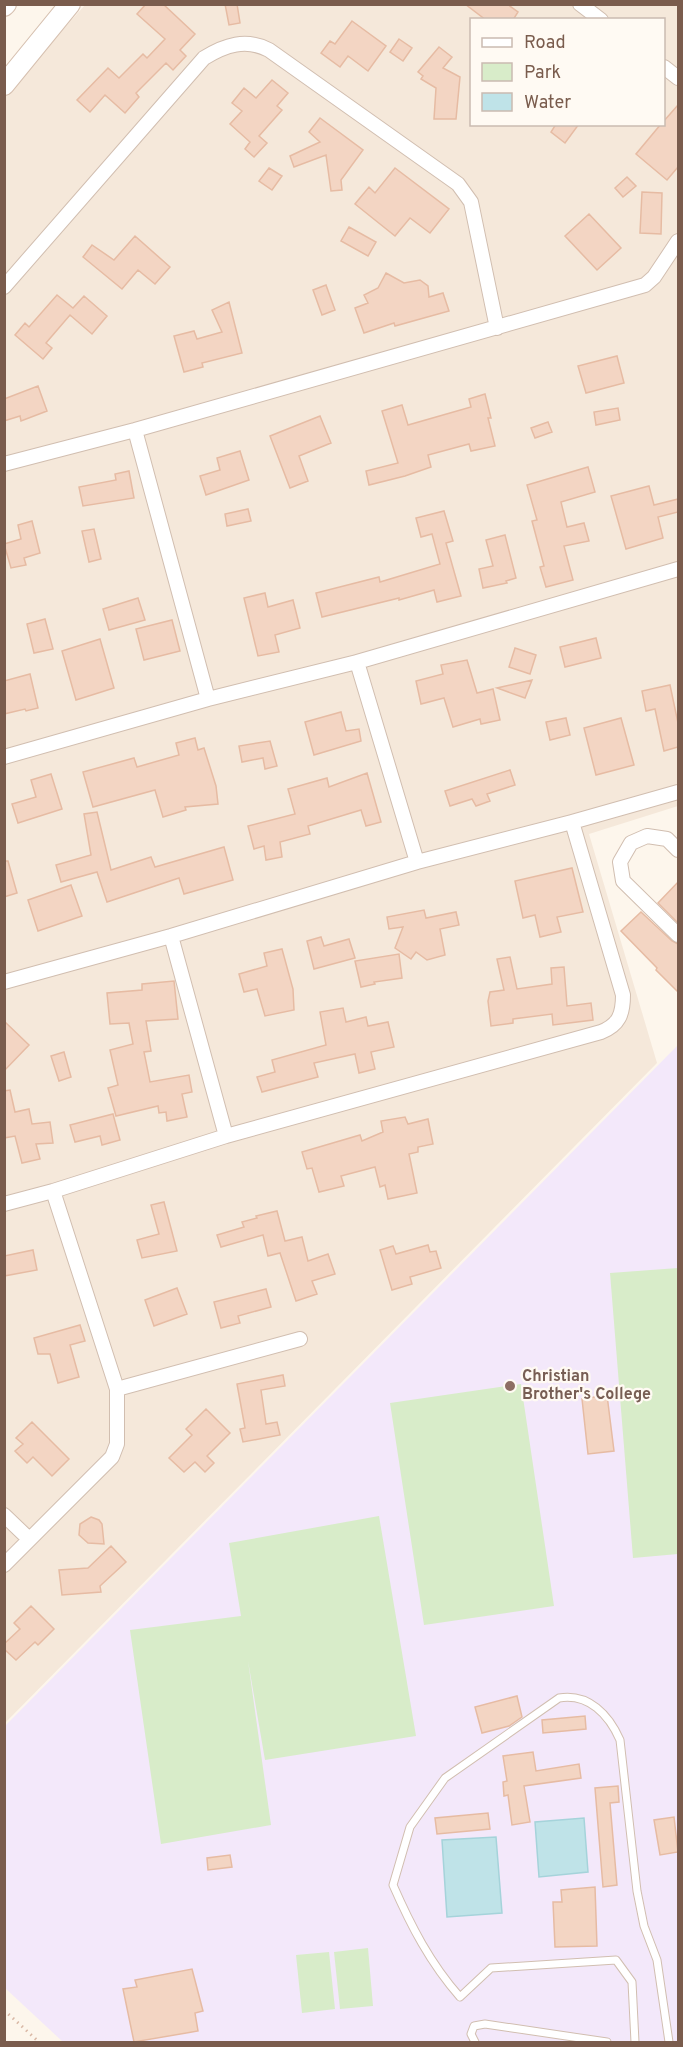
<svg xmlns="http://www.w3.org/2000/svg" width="683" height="2047" font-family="Overpass,sans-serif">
  <rect width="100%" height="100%" fill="#fdf6ec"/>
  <!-- residential -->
  <path fill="#f5e8da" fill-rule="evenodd" d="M85,5H678V806L589,834L657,1063L5,1723V94ZM472,20H664V124H472Z"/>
  <!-- education -->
  <path fill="#f3e8fa" d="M678,1045V2042H63L5,1988L4,1727Z"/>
  <!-- green -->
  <path fill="#d8ecc9" d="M678,1268V1554L633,1558L610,1273Z
    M521,1384L554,1606L424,1625L390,1403Z
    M379,1516L416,1736L265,1760L248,1661L271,1825L161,1844L130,1630L241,1616L229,1543Z
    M368,1948L373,2006L340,2009L334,1952Z
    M329,1952L335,2009L302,2013L296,1955Z"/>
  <!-- water -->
  <path fill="#bfe3e8" stroke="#a5d3da" stroke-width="1.5" d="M584,1818L588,1872L539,1877L535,1822Z
    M496,1837L502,1913L447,1917L442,1840Z"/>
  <!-- building -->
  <path fill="#f3d5c3" stroke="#e6bba3" stroke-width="1.5" d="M146,4H163L195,34L180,50L186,56L173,70L166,63L136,93L139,97L125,113L105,95L90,112L77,100L108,68L119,78L143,54L147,58L165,39L137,14Z
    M225,4H237L240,23L229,25Z
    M465,4H507L518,12L513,20H486Z
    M352,21L386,46L368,71L348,56L340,67L321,53L330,41L335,44Z
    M399,39L412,48L403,61L390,52Z
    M439,47L452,57L443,68L460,77L456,119H434L436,88L421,79L423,76L418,72Z
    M272,80L288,93L277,106L282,110L259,136L267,143L254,157L245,149L250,142L230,124L242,111L232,103L244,88L256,98Z
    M678,105V167L667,180L636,154L661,124H663V122Z
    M320,118L363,150L341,180L342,190L331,191L326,155L294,167L290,156L320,142L309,132Z
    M556,124H579L565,143L551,132Z
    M269,168L282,176L272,190L259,181Z
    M395,168L449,209L430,233L410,218L395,236L355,204L369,187L375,193Z
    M627,177L636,186L623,197L615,188Z
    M642,192L662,193L661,234L640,233Z
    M589,214L621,248L597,270L565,236Z
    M349,227L376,242L368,256L341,241Z
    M135,236L170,267L155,284L138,270L122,289L83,257L92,245L114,260Z
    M386,273L404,283L420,280L428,286L429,297L443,293L449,311L395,326L394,323L364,333L355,308L368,303L364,295L378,288Z
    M326,285L335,310L322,315L313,290Z
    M57,295L73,308L84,296L107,316L92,334L70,315L46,343L52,348L43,359L15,335L25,323L29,327Z
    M229,302L242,353L202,363L203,367L184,372L174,336L194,331L197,339L222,332L212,310Z
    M617,356L624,383L586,393L578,366Z
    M38,386L47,411L21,421L20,416L4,421V399Z
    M485,394L491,418H488L495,446L471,451L469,444L428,455L431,467L405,476L369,485L366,471L398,463L382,411L402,405L408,425L471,407L469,399Z
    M618,408L620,420L596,425L594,412Z
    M320,416L331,443L299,456L308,481L290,488L270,436Z
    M548,422L552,432L535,438L531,428Z
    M240,451L249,480L206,495L200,476L220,470L217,458Z
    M588,467L595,492L561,502L567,527L584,523L589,541L564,546L573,580L546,587L540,567L544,566L532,521L537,520L527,485Z
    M129,471L134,498L83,506L79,487L116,480L115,474Z
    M649,486L654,505L678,499V512L658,517L663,538L626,549L611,496Z
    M248,509L251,521L227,526L225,514Z
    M444,511L453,541L446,543L461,596L437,602L434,590L399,600V598L322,617L316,593L379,577L380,582L440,564L432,534L421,537L416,518Z
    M32,521L40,553L24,558L26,565L11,568L4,544L21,539L18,525Z
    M94,529L101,559L89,562L82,531Z
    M505,535L516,578L506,581L507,583L483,588L479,569L493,566L486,540Z
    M265,593L268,607L293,600L300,628L275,635L279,652L258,656L244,598Z
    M138,598L145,620L109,630L103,609Z
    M45,619L53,649L34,653L27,624Z
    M172,620L180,651L144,660L136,629Z
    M596,638L601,658L565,667L560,647Z
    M100,639L114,688L76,700L62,651Z
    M515,648L536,655L530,674L509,667Z
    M467,660L477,693L493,689L500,720L481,724L480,719L453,727L444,698L421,704L416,681L443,674L441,665Z
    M30,674L38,708L26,711L25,709L4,714V681Z
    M532,680L525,698L497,688Z
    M670,685L678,723V747L664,751L655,709L646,711L642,691Z
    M341,712L346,731L359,729L361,741L314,755L305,722Z
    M566,718L570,735L550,740L546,722Z
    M621,718L634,765L596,775L584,728Z
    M195,738L198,750L204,748L216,786L218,804L185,807L186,810L163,817L155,790L93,807L83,772L134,758L137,767L179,755L176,743Z
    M270,741L277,766L265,769L263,758L242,762L239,746Z
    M510,770L515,785L487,794L490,801L476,806L472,799L450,806L445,791Z
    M367,773L381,822L366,826L361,810L308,826L310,834L280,842L282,857L266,860L264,846L254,849L248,826L295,814L288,789L327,778L329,787Z
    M51,774L62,809L18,823L12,804L36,797L31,780Z
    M97,812L111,870L151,857L155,867L224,847L233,880L184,894L179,878L107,902L97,872L61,882L56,865L91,855L84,814Z
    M4,861H8L17,893L4,897Z
    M572,868L583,912L557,917L561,932L540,937L535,915L523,918L515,881Z
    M678,882V923L658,903Z
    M71,885L82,916L38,931L28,900Z
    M424,910L426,918L456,912L459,925L440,929L445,955L427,960L416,952L411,959L395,948L403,927L389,929L387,917Z
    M641,912L672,941L678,944V992L656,970L657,968L621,931Z
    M321,937L324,946L349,939L355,958L314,969L307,941Z
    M282,949L293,989L294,1010L265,1016L257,989L244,992L239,974L267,966L264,953Z
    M399,954L402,978L374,982L375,984L361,987L355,961Z
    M510,957L517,989L552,984L551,968L564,967L567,1006L591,1003L593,1020L553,1025L552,1014L513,1019V1023L491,1026L488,1001L490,992L504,990L497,959Z
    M174,981L178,1019L146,1021L151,1051L144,1052L150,1082L189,1075L192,1092L182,1094L187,1117L167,1121L166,1112L159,1113L158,1106L116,1116L108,1088L118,1085L110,1050L133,1044L129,1023L110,1024L107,993L142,990V984Z
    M343,1008L346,1022L366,1017L368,1026L388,1022L394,1047L371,1052L375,1069L359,1073L355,1054L314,1063L318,1077L262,1092L257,1077L275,1072L272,1060L326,1045L320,1012Z
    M4,1021L29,1045L4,1071Z
    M64,1052L71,1077L59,1081L51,1056Z
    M10,1090L15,1112L29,1109L32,1124L50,1122L53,1143L36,1144L40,1159L22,1163L15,1136L4,1138V1091Z
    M113,1114L120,1140L102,1145L100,1136L75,1142L70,1125Z
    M405,1117L408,1124L428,1119L433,1144L418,1147V1152L409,1154L417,1193L388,1199L385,1185L380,1187L375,1167L341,1176L344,1186L319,1192L312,1168L307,1169L302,1152L360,1135L362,1141L383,1132L381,1121Z
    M164,1202L177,1251L142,1258L137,1240L159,1234L151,1205Z
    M277,1211L285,1241L302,1237L308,1261L328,1254L335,1274L312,1281L317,1294L296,1301L280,1253L268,1256L263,1235L221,1247L217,1235L244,1227L242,1222L257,1218L256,1216Z
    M428,1245L430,1252L436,1251L441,1268L410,1277L412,1284L392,1290L380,1250L393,1246L396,1254Z
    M33,1250L37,1270L4,1276V1256Z
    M177,1288L187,1314L154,1326L145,1300Z
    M266,1289L271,1307L238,1316L240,1323L221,1328L214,1302Z
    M80,1325L85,1341L70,1345L79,1377L58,1383L50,1354H38L34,1338Z
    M283,1375L285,1386L261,1390L266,1424L277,1422L280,1435L243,1442L240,1429L245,1428L237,1384Z
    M607,1395L614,1451L588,1454L582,1399Z
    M206,1409L230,1433L207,1456L214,1463L205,1472L195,1462L184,1472L169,1458L192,1435L186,1429Z
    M32,1422L69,1459L52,1476L33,1457L27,1463L15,1451L23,1444L16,1438Z
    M91,1517L99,1520L102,1524L104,1544L88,1543L79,1535L80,1524Z
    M111,1546L126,1562L100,1586L101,1592L62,1595L59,1570L88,1568Z
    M31,1606L54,1629L38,1645L35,1642L16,1660L4,1649V1644L20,1629L14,1623Z
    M517,1696L522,1717L509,1726L482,1733L475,1707Z
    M585,1716L586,1729L543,1733L542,1720Z
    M533,1752L536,1771L579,1764L581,1778L524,1786L530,1822L512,1825L508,1795L504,1796L503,1782L507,1781L503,1756Z
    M618,1786L619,1802L610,1803L617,1885L603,1887L595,1788Z
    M488,1813L490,1829L437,1834L435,1818Z
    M674,1817L678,1852L660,1855L654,1820Z
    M230,1855L232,1867L208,1870L207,1858Z
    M595,1887L597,1946L555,1947L553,1902H562L561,1890Z
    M192,1969L203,2011L195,2013L198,2031L134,2042L123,1989L137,1987L135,1980Z"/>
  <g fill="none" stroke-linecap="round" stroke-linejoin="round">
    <!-- service casing -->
    <g stroke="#d1beb0" stroke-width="9">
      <path id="service" d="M475,2042L471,2034L474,2026L485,2024L607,2042
        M635,2042L632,1982L616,1960L491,1968L460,1997C430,1963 411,1926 393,1885L410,1827L445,1778L559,1698C589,1693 609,1715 620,1740L637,1891L644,1926L657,1960L669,2042"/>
    </g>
    <!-- minor casing -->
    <g stroke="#d1beb0" stroke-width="16">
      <path id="minor" d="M580,4L601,20
        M664,67L678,78
        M4,287L204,58C225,45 246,38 269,50L458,184L471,202L497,328
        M135,430L208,699
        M4,464L135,430L645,285L654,277L678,241
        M357,662L417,862
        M4,757L208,699L357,662L678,569
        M678,850L667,839L647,836L631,843L620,862L623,881L678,935
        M171,936L226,1136
        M4,982L171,936L417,862L572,822L678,792
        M4,1204L53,1191L226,1136L601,1032C619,1025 623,1014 623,995L572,822
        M117,1389L300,1339
        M4,1515L29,1539
        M4,1565L112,1457L117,1444V1389L53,1191"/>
    </g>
    <!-- secondary casing -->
    <g stroke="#d6c0b0" stroke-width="22">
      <path id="secondary" d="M4,6L6,4
        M4,85L70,4"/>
    </g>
    <!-- path -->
    <path stroke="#d9b8a5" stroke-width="3" stroke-dasharray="1.5 4.5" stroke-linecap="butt" d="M4,2010L39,2042"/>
    <!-- service -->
    <use href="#service" stroke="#fff" stroke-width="7"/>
    <!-- minor -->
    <use href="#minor" stroke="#fff" stroke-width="14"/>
    <!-- secondary -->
    <use href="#secondary" stroke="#fff" stroke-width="20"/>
  </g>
  <!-- markers -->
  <circle fill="#8d6e63" stroke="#fffaf3" stroke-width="2" cx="510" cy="1386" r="6"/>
  <g text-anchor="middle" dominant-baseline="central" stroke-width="4.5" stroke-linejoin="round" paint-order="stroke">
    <!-- education labels -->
    <g font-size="16" font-weight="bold" fill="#785e54" stroke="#fffaf3" text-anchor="start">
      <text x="522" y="1377">Christian<tspan x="522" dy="18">Brother's College</tspan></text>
    </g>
  </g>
  <!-- border -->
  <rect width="683" height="2047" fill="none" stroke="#7a5c4d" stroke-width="12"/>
  <!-- legend -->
  <rect x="470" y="18" width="195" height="108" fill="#fffaf3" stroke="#cabbb1" stroke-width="1.5"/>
  <rect x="482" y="38" width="30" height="9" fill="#ffffff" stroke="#cabbb1" stroke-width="1.5"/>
  <text x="524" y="48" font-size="18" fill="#7a5c4d">Road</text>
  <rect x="482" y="63" width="30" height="18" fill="#d8ecc9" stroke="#cabbb1" stroke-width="1.5"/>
  <text x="524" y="78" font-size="18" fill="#7a5c4d">Park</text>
  <rect x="482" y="93" width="30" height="18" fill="#bfe3e8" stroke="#cabbb1" stroke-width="1.5"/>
  <text x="524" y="108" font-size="18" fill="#7a5c4d">Water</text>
</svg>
